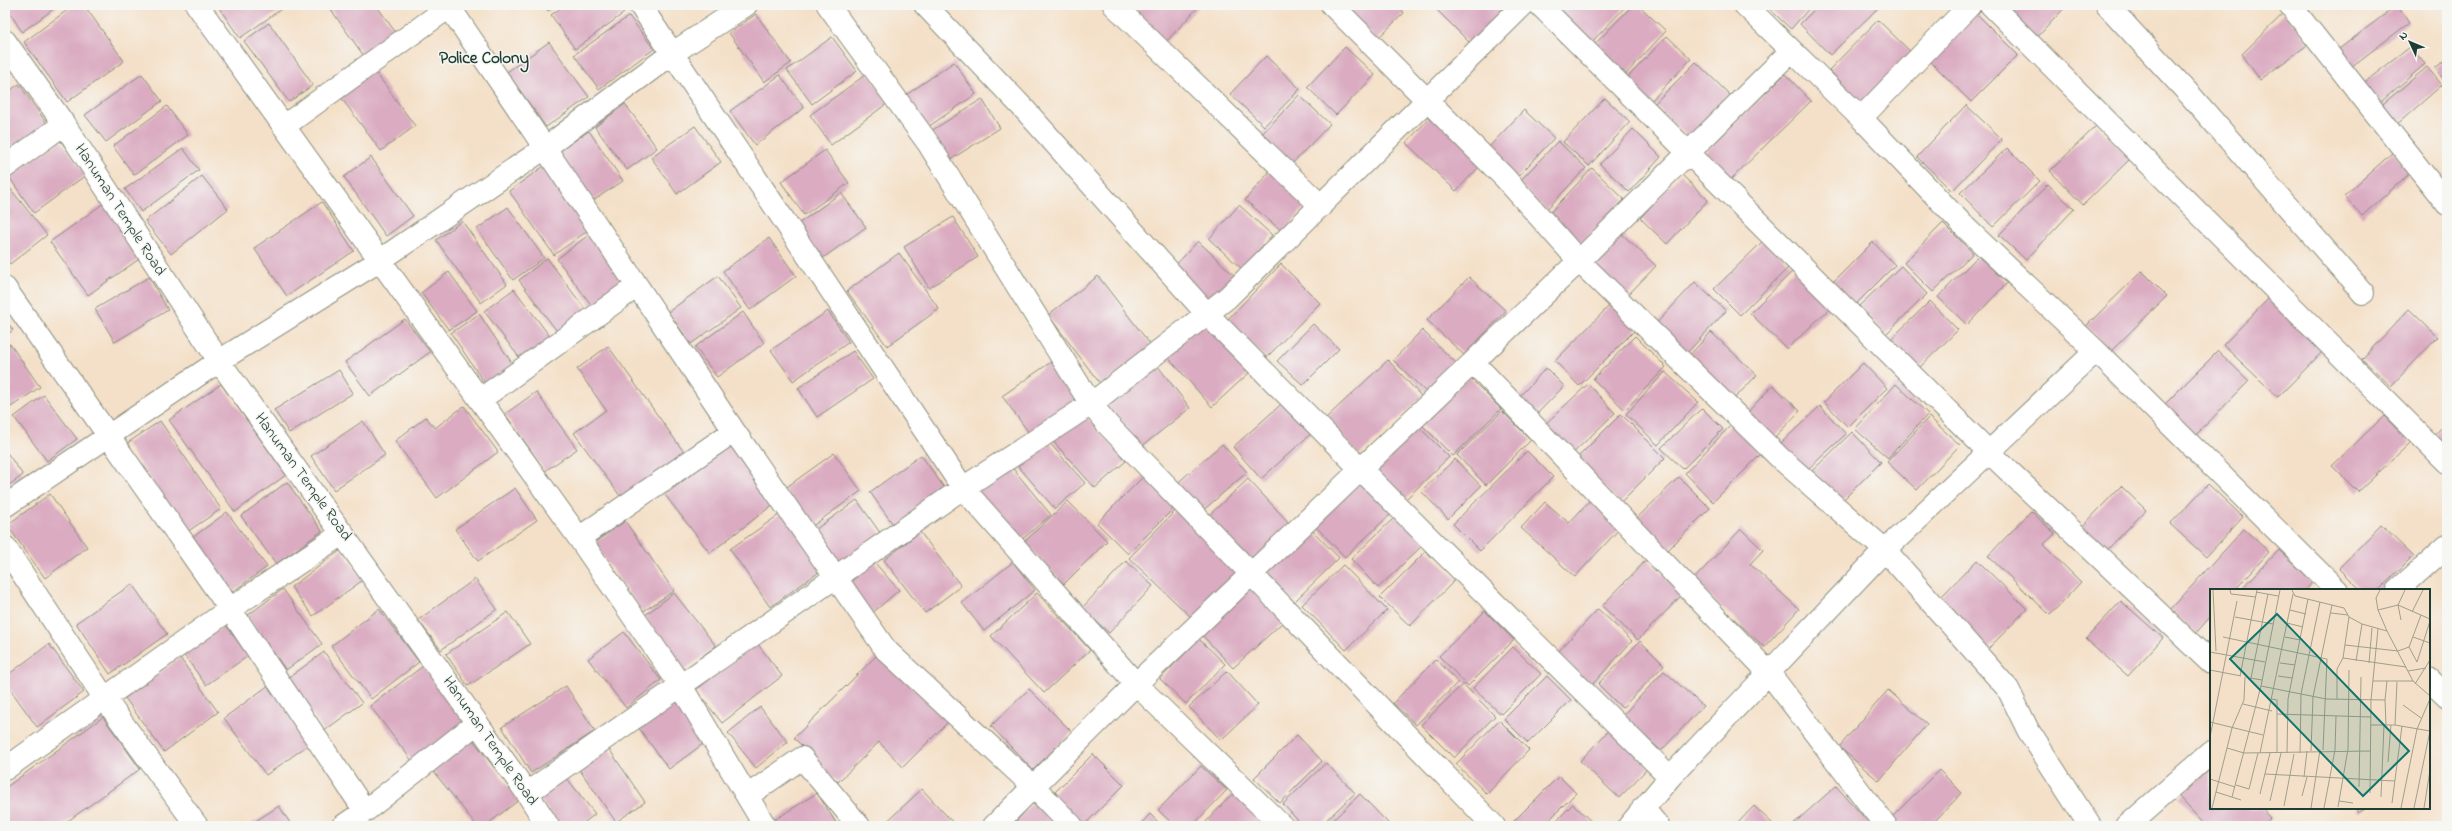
<svg xmlns="http://www.w3.org/2000/svg" width="2452" height="831" font-family="'Indie Flower',sans-serif">
  <rect width="100%" height="100%" fill="#f6f6f2"/>
  <filter id="ink" filterUnits="userSpaceOnUse"><feTurbulence type="fractalNoise" baseFrequency=".025" numOctaves="2"/><feDisplacementMap in="SourceGraphic" scale="8" xChannelSelector="R" yChannelSelector="G"/><feConvolveMatrix kernelMatrix="1 2 1 2 8 2 1 2 1" color-interpolation-filters="sRGB"/></filter>
  <filter id="wash" filterUnits="userSpaceOnUse"><feTurbulence type="fractalNoise" baseFrequency=".012" numOctaves="4" result="noise"/><feDisplacementMap in="SourceGraphic" scale="16" xChannelSelector="R" yChannelSelector="G"/><feGaussianBlur stdDeviation="0.9" result="paint"/><feColorMatrix in="noise" values="0 0 0 0 0 0 0 0 0 0 0 0 0 0 0 0 0 1.4 0 .05"/><feComposite in="paint" operator="in"/></filter>
  <g filter="url(#wash)">
    <rect width="100%" height="100%" fill="#f4e0c8"/>
    <g id="blocks">
      <!-- building -->
      <path fill="#daabc1" d="M5,5H59L22,32Z
        M74,5H84L124,61L67,102L24,42Z
        M217,5H287L240,38Z
        M332,5H376L396,33L364,56L329,7Z
        M544,5H556L548,11Z
        M565,5H619L624,13L575,49L551,15Z
        M1142,5H1200L1165,43L1134,13Z
        M1351,5H1399L1398,6L1404,13L1376,40L1346,9Z
        M1432,5H1513L1472,45Z
        M1553,5H1627L1588,46Z
        M1633,5H1638L1666,31L1622,78L1591,48Z
        M1765,5H1812L1791,29Z
        M1819,5H1881L1830,55L1800,24Z
        M1993,5H2067L2033,42Z
        M2397,5L2409,23L2351,67L2339,49Z
        M2284,13L2310,43L2260,80L2242,54Z
        M756,14L791,63L764,82L729,33Z
        M1977,14L2018,55L1971,102L1930,61Z
        M629,16L654,49L599,89L574,55Z
        M1878,20L1917,58L1867,108L1829,70Z
        M269,23L313,85L289,102L244,41Z
        M1667,36L1691,59L1649,103L1625,80Z
        M832,37L857,71L812,104L787,70Z
        M549,42L589,97L546,127L507,72Z
        M1345,47L1375,75L1336,115L1307,87Z
        M2410,47L2425,64L2377,105L2361,85Z
        M1266,56L1300,89L1264,126L1230,94Z
        M2447,59V84L2435,68Z
        M954,62L976,94L925,129L903,97Z
        M1696,62L1731,96L1690,139L1654,104Z
        M2427,67L2442,85L2394,127L2378,108Z
        M374,70L415,126L381,151L339,95Z
        M868,73L889,102L831,145L810,115Z
        M142,74L162,101L106,142L85,115Z
        M1785,74L1811,101L1725,185L1698,159Z
        M780,75L804,108L755,145L730,111Z
        M19,84L48,125L5,156V94Z
        M1299,95L1330,124L1289,167L1259,137Z
        M1605,98L1630,122L1589,166L1563,142Z
        M982,99L1000,128L950,160L931,131Z
        M625,104L657,148L627,170L595,127Z
        M1966,105L2002,139L1952,191L1917,157Z
        M167,106L188,135L134,175L113,146Z
        M1524,110L1554,138L1514,181L1484,152Z
        M1433,114L1484,162L1456,191L1406,143Z
        M2097,125L2130,159L2083,205L2050,171Z
        M695,126L721,162L677,194L651,157Z
        M1633,129L1661,157L1629,192L1600,164Z
        M589,131L623,181L589,203L556,153Z
        M60,140L86,175L34,213L9,177Z
        M1558,141L1586,168L1546,210L1518,183Z
        M183,148L199,170L141,212L125,189Z
        M2007,148L2040,181L1993,227L1960,193Z
        M825,150L849,183L804,215L781,182Z
        M2393,152L2411,172L2362,216L2344,196Z
        M371,157L413,216L386,236L344,177Z
        M544,166L590,229L554,255L509,191Z
        M1592,168L1624,199L1580,245L1548,215Z
        M1271,170L1309,202L1283,232L1245,200Z
        M1681,174L1708,200L1667,244L1640,218Z
        M202,176L228,209L171,254L145,221Z
        M6,183L47,235L10,264L5,257Z
        M2048,184L2074,209L2026,260L1999,235Z
        M841,193L866,227L823,258L798,224Z
        M322,202L354,251L287,296L254,248Z
        M104,203L142,257L88,295L50,242Z
        M1239,205L1272,235L1242,269L1209,239Z
        M508,207L544,258L513,280L477,229Z
        M953,217L978,257L929,288L904,247Z
        M462,221L507,284L481,303L436,240Z
        M1943,223L1973,253L1933,292L1904,263Z
        M591,233L627,281L593,307L557,259Z
        M1621,233L1656,266L1626,297L1592,264Z
        M769,238L796,276L750,310L723,271Z
        M1765,239L1791,265L1740,315L1714,289Z
        M1198,241L1237,278L1210,305L1172,269Z
        M1873,242L1895,265L1854,306L1831,284Z
        M899,253L939,309L887,346L847,291Z
        M1978,256L2007,283L1967,325L1938,297Z
        M547,258L591,317L562,338L519,280Z
        M1281,264L1320,303L1266,358L1227,320Z
        M1901,266L1927,294L1886,334L1859,306Z
        M1794,270L1831,307L1787,349L1750,313Z
        M2142,271L2167,296L2111,351L2086,326Z
        M449,272L477,311L449,330L421,293Z
        M718,276L741,308L691,344L668,312Z
        M1098,276L1153,348L1102,386L1048,315Z
        M149,277L168,310L115,342L95,309Z
        M1469,277L1506,311L1464,355L1427,320Z
        M1695,282L1726,311L1686,354L1655,325Z
        M514,289L555,343L525,365L484,311Z
        M2273,294L2327,347L2278,397L2223,345Z
        M1930,301L1958,330L1916,371L1888,342Z
        M1612,303L1637,328L1579,386L1555,361Z
        M2409,309L2438,337L2391,386L2362,359Z
        M828,311L849,342L793,381L771,350Z
        M743,312L764,343L717,377L695,347Z
        M479,314L514,366L486,385L451,333Z
        M5,319L13,330L5,337Z
        M405,319L430,352L370,396L345,362Z
        M1205,320L1251,371L1212,407L1166,355Z
        M1313,324L1339,349L1303,385L1277,361Z
        M1422,330L1457,364L1427,393L1393,360Z
        M1711,332L1757,375L1731,402L1686,359Z
        M1635,336L1666,367L1625,410L1593,379Z
        M10,344L40,387L11,407L5,398V347Z
        M608,346L686,455L623,500L574,433L606,410L577,369Z
        M853,351L873,379L817,417L798,388Z
        M2218,351L2249,381L2194,437L2163,406Z
        M1388,360L1422,397L1359,455L1326,418Z
        M1051,362L1078,399L1029,433L1002,396Z
        M1863,363L1887,388L1848,427L1824,402Z
        M1157,365L1190,408L1136,451L1102,408Z
        M1546,368L1564,386L1535,416L1517,399Z
        M339,370L353,393L289,433L274,410Z
        M1665,372L1698,402L1658,445L1626,414Z
        M1469,377L1501,409L1453,456L1421,424Z
        M221,384L286,475L235,512L169,420Z
        M1588,384L1615,413L1569,457L1541,428Z
        M1896,384L1928,414L1888,458L1855,429Z
        M1773,385L1800,411L1771,441L1744,416Z
        M536,392L577,449L545,471L505,414Z
        M44,395L77,439L47,461L14,417Z
        M1287,399L1315,430L1261,479L1233,447Z
        M464,406L498,452L437,498L395,441L426,417L435,428Z
        M1820,406L1846,434L1805,472L1780,444Z
        M1702,408L1723,429L1683,469L1661,448Z
        M1502,411L1531,440L1486,485L1457,455Z
        M1082,412L1126,461L1095,488L1052,440Z
        M1621,414L1665,458L1620,503L1576,459Z
        M2384,416L2410,443L2358,492L2332,466Z
        M1929,417L1960,445L1917,490L1887,462Z
        M160,421L221,509L187,532L126,444Z
        M363,421L385,455L334,490L311,456Z
        M2447,423V452L2432,437Z
        M1417,425L1449,457L1404,501L1373,468Z
        M1731,425L1761,454L1713,502L1685,473Z
        M1852,432L1881,462L1837,506L1807,476Z
        M1047,440L1085,483L1055,509L1018,466Z
        M730,444L775,503L710,553L665,495Z
        M1222,444L1247,472L1199,514L1174,486Z
        M5,450L23,475L5,488Z
        M1527,451L1553,477L1480,551L1453,524Z
        M834,453L861,491L811,527L784,489Z
        M921,455L948,493L897,530L870,492Z
        M1455,459L1481,486L1448,519L1421,491Z
        M1010,465L1051,515L1019,542L977,492Z
        M1144,476L1175,507L1128,554L1097,523Z
        M1679,477L1710,508L1666,552L1634,521Z
        M1365,478L1395,510L1345,557L1314,525Z
        M1248,479L1291,525L1249,564L1206,518Z
        M287,482L322,531L276,564L241,516Z
        M2208,484L2243,517L2206,557L2170,524Z
        M2121,486L2146,510L2103,554L2079,530Z
        M515,488L537,520L478,561L455,529Z
        M50,494L87,547L45,578L7,525Z
        M1592,498L1622,526L1575,577L1521,528L1545,502L1569,523Z
        M857,500L883,537L838,569L812,532Z
        M1068,501L1107,541L1064,584L1024,542Z
        M1177,509L1241,571L1194,620L1129,558Z
        M2031,511L2055,534L2043,545L2081,582L2050,615L1988,556Z
        M227,512L267,567L231,593L192,538Z
        M783,512L823,569L770,607L730,549Z
        M1397,515L1425,543L1378,588L1351,559Z
        M625,521L674,591L642,612L594,543Z
        M2381,525L2413,556L2379,590H2361L2339,568Z
        M1310,528L1339,558L1294,602L1264,572Z
        M1741,529L1763,550L1750,564L1799,609L1764,647L1693,580Z
        M2244,529L2269,552L2235,590H2211V616L2196,633L2170,610Z
        M920,532L961,586L925,613L884,560Z
        M341,550L363,580L313,616L291,587Z
        M1427,550L1456,579L1410,626L1380,597Z
        M2279,550L2313,582L2306,590H2241Z
        M1647,559L1683,594L1638,640L1602,606Z
        M1977,560L2027,609L1987,650L1937,601Z
        M1126,561L1153,586L1109,633L1082,608Z
        M874,562L899,590L870,615L846,586Z
        M1013,562L1035,590L984,631L962,603Z
        M1343,565L1387,610L1346,650L1302,605Z
        M475,579L497,609L441,650L418,620Z
        M132,584L167,634L110,674L76,623Z
        M1250,586L1283,622L1233,668L1200,633Z
        M283,589L322,644L286,670L247,616Z
        M674,593L716,646L684,670L644,616Z
        M1037,593L1090,650L1044,693L991,636Z
        M2121,601L2163,638L2128,676L2086,639Z
        M379,609L419,662L371,699L331,646Z
        M1598,609L1632,641L1590,687L1556,654Z
        M1485,611L1514,640L1468,686L1439,656Z
        M508,612L530,644L468,686L446,654Z
        M226,625L248,656L206,685L184,655Z
        M624,632L661,680L626,708L588,659Z
        M1199,639L1225,664L1186,704L1160,679Z
        M1640,641L1664,665L1622,708L1598,684Z
        M757,643L782,676L722,723L696,690Z
        M49,644L84,692L37,727L5,682V677Z
        M1513,647L1541,674L1501,714L1473,688Z
        M324,652L362,703L324,731L287,679Z
        M879,653L948,722L903,767L879,742L838,782L794,738Z
        M180,658L218,712L164,752L125,698Z
        M1436,659L1458,682L1416,725L1393,703Z
        M423,666L465,723L413,762L370,706Z
        M1227,671L1258,705L1221,740L1189,707Z
        M1664,671L1703,706L1661,751L1623,715Z
        M1547,676L1571,700L1528,743L1504,719Z
        M1463,684L1495,716L1454,758L1421,725Z
        M269,685L311,743L266,775L224,718Z
        M566,686L595,731L531,773L502,727Z
        M1029,689L1072,732L1033,770L991,726Z
        M1888,690L1927,724L1879,781L1839,747Z
        M676,699L707,741L669,769L638,727Z
        M760,707L788,742L756,768L728,733Z
        M103,717L140,769L61,826H5V788Z
        M1499,720L1529,750L1487,794L1456,764Z
        M1610,729L1649,767L1619,798L1580,761Z
        M1297,735L1322,761L1280,803L1254,778Z
        M473,740L519,800L485,826H477L433,771Z
        M607,746L645,802L616,822L577,766Z
        M1093,754L1124,785L1083,826L1052,795Z
        M1326,763L1355,793L1320,826H1303L1283,804Z
        M1201,766L1227,790L1192,826H1175L1158,810Z
        M2211,767V808H2262L2271,818L2262,826H2206L2179,797Z
        M1939,770L1962,793L1930,826H1889L1886,823Z
        M1559,776L1576,793L1543,826H1515L1512,823Z
        M566,777L595,814L580,826H560L539,798Z
        M1836,786L1869,823L1866,826H1791Z
        M922,789L956,826H882Z
        M1234,792L1265,822L1262,826H1202Z
        M817,793L838,826H769L768,824Z
        M1360,794L1388,823L1385,826H1327Z
        M1032,803L1058,826H1012Z
        M1573,804L1596,826H1551Z
        M279,806L292,826H248Z
        M1754,806L1775,826H1735Z
        M2356,808H2365L2358,812Z
        M1150,814L1162,826H1139Z"/>
    </g>
  </g>
  <g filter="url(#ink)">
    <use href="#blocks" fill-opacity="0" stroke="#8a8e7e" stroke-width="1"/>
    <g fill="none" stroke-linecap="round" stroke-linejoin="round">
      <!-- minor casing -->
      <g stroke="#8a8e7e" stroke-width="24">
        <path id="minor" d="M197,5L579,538L681,686L765,826
          M448,5L545,148L734,431L886,650L1035,788L1072,826
          M640,5L963,488L1136,684L1282,826
          M828,5L928,143L1091,404L1108,425L1494,826
          M925,5L1025,110L1207,314L1440,549L1670,777
          M1114,5L1321,206
          M1332,5L1505,178L1579,261L1780,458L1885,550L2008,689L2028,730L2090,826
          M1540,5L1990,453L2211,663
          M1745,5L1861,118L1967,229L2096,351L2337,590
          M1991,5L2447,462
          M2107,5L2191,96L2363,293
          M2290,5L2447,204
          M5,41L64,124L219,361L527,793L548,826
          M1861,118L1970,5
          M284,126L449,7
          M5,167L64,124
          M5,288L230,609L365,811
          M1473,362L1769,673L1886,826
          M481,399L637,286
          M5,506L219,361L379,261L545,148L673,53L746,5
          M579,538L734,431
          M5,547L105,699L197,826
          M2398,590L2447,546
          M2429,679L2447,696
          M5,769L230,609L343,533
          M527,793L963,488L1091,404L1227,298L1523,5
          M747,796L802,758L859,826
          M1643,808L1658,826
          M343,826L365,811L477,723
          M994,826L1136,684L1579,261L1790,52
          M1629,826L1670,777L1885,550L2096,351
          M2127,826L2211,752"/>
      </g>
      <!-- minor -->
      <use href="#minor" stroke="#fff" stroke-width="22"/>
    </g>
  </g>
  <g text-anchor="middle" dominant-baseline="central" stroke-width="3" stroke-linejoin="round" paint-order="stroke">
    <!-- street labels -->
    <g font-size="16" fill="#1f3d34" stroke="#f6f6f2">
      <text transform="translate(120 210) rotate(57)">Hanuman Temple Road</text>
      <text transform="translate(303 477) rotate(54)">Hanuman Temple Road</text>
      <text transform="translate(490 741) rotate(55)">Hanuman Temple Road</text>
    </g>
    <!-- neighbourhood labels -->
    <g font-size="17" font-weight="bold" fill="#1f3d34" stroke="#f6f6f2">
      <text x="484" y="58">Police Colony</text>
    </g>
  </g>
  <!-- overview -->
  <g transform="translate(2210 589)">
    <rect width="220" height="220" fill="#f4e0c8"/>
    <path fill="none" stroke="#9f9f8d" stroke-width="1" d="M3,1L6,62M20,1L21,5L46,8M82,1L85,7L134,19L139,28L152,35L177,42L203,92L220,107M170,1L166,9L168,21L177,42M46,3L68,7M80,21L96,25M168,21L188,16L220,30M202,23L213,1M121,24L138,26M25,28L63,35M191,31L188,16L195,1M77,34L93,38M13,48L117,70L113,161M75,48L90,51M203,48L220,54M135,56L188,62L199,58L211,26M199,58L207,73L220,32M0,63L55,73M133,69L196,78M146,72L152,35M70,74L85,76M159,74L162,39M0,81L31,87M198,82L216,79M30,87L47,1M68,87L82,89M40,89L52,91M41,89L58,5M163,92H177L175,111M177,92H203M205,95L220,71M51,97L116,110L175,111L176,136M62,110L67,111V164M127,110V80L133,69L139,28M33,115L62,122M193,116L211,129M67,125L161,128M0,133L53,146M161,136H185L220,142M185,136L187,93M0,148L27,12M17,159L34,164L160,162M101,162L103,108L122,16M50,164L83,5M77,164L78,110L98,10M90,164L91,105L110,13M178,173L181,136M55,185L185,192M94,188L97,162M0,190L25,198M26,196L39,200L48,164M149,198L151,88M6,203L31,211M160,204L161,111L168,40M50,205L60,164M92,207L97,188M22,208L51,97L70,1M171,208L174,136M60,212L71,164M129,212L143,214M182,214L192,137M74,217L84,165M128,218L138,160L139,81M2,219L22,139L34,111L35,88M101,219L110,161M114,219L125,161L126,127M191,219L207,140L220,110M204,219L220,142M214,219L220,181"/>
    <path fill="#0f766e" fill-opacity="0.15" stroke="#0f766e" stroke-width="2" d="M67,25L199,162L153,207L20,70Z"/>
    <rect width="220" height="220" fill="none" stroke="#1f3d34" stroke-width="2"/>
  </g>
  <!-- margin -->
  <rect width="2452" height="831" fill="none" stroke="#f6f6f2" stroke-width="20"/>
  <!-- north arrow -->
  <g transform="translate(2410 42) rotate(314)" stroke="#f6f6f2" stroke-width="3" paint-order="stroke">
  <path d="M0-3L7 15L0 10L-7 15Z" fill="#1f3d34"/>
  <text y="-6" font-size="11" font-weight="bold" text-anchor="middle" fill="#1f3d34">N</text>
  </g>
</svg>
